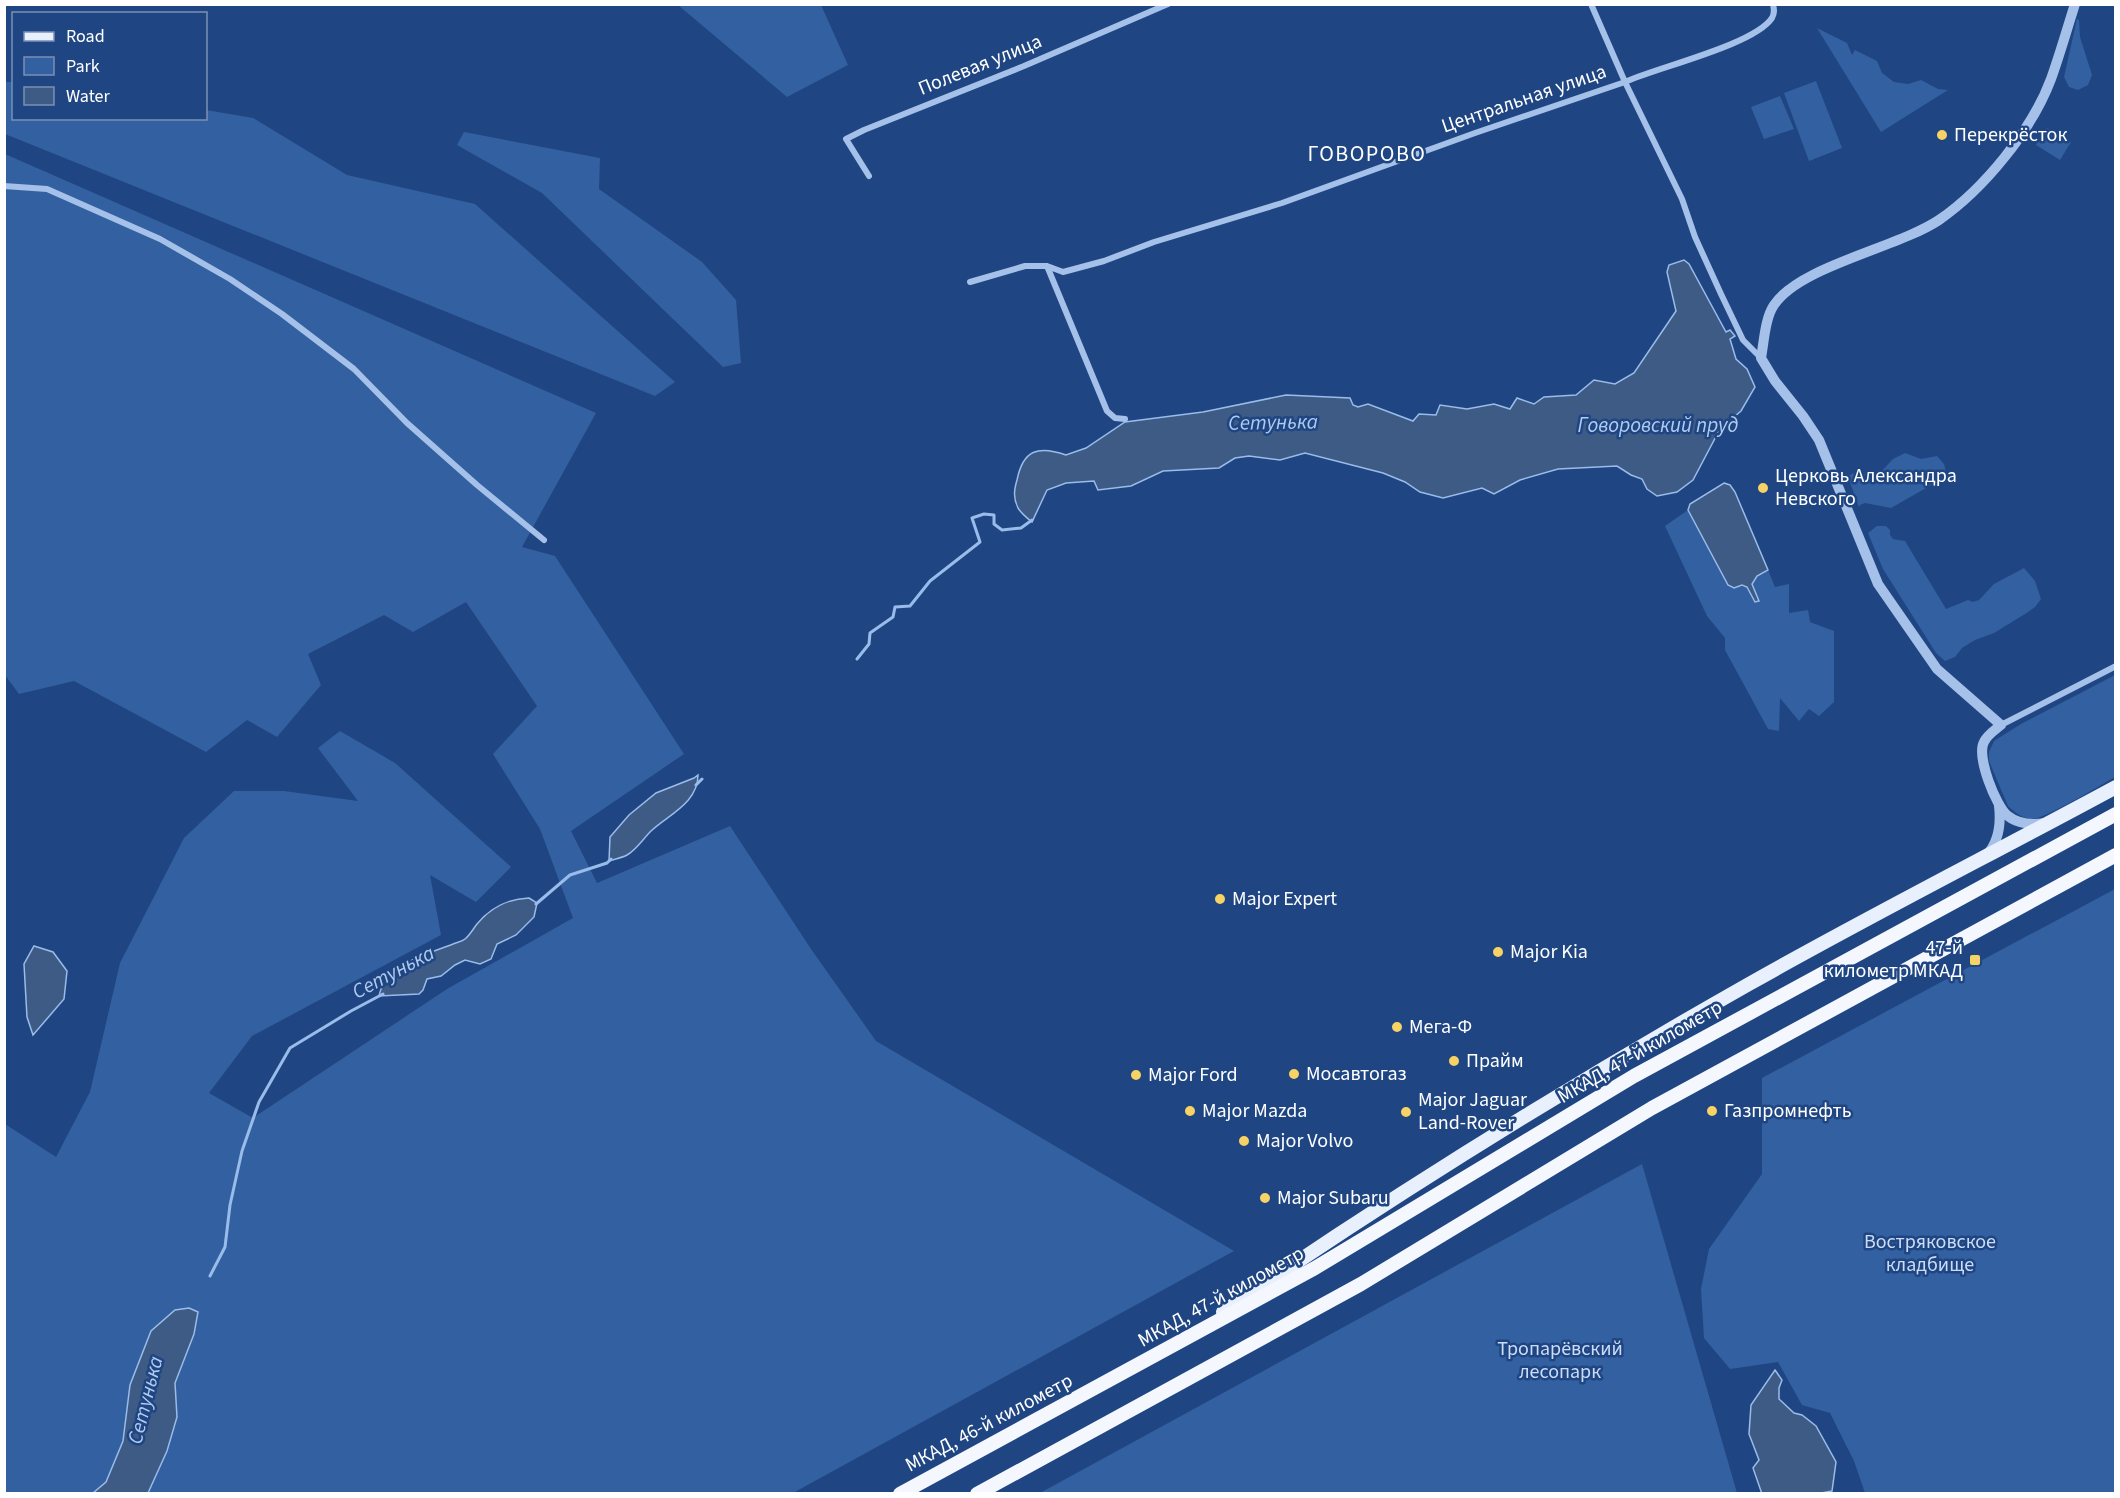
<svg xmlns="http://www.w3.org/2000/svg" width="2120" height="1498" font-family="'Source Sans 3',sans-serif">
  <rect width="100%" height="100%" fill="#1f4682"/>
  <!-- green -->
  <path fill="#3360a0" d="M678,5H821L848,65L787,97Z
    M2077,19L2079,20L2080,37L2092,75L2088,85L2078,90L2069,87L2064,77Z
    M1817,28L1847,43L1852,55L1855,50L1877,61L1882,73L1894,82L1908,84L1921,80L1938,89L1948,90L1881,132Z
    M1816,81L1842,148L1809,161L1784,93Z
    M5,82H13L14,118H206V110L253,118L347,175L475,204L675,382L655,396L5,134Z
    M1780,96L1794,129L1764,139L1751,107Z
    M2047,128L2071,142L2060,160L2036,145Z
    M464,132L600,158L599,189L702,262L736,300L741,363L723,367L542,193L457,145Z
    M5,154L596,413L522,547L555,556L684,754L571,831L597,883L730,826L811,949L876,1041L1234,1251L793,1493H148L167,1451L177,1417L175,1383L194,1334L198,1312L189,1308L130,1385L123,1441L106,1482L93,1493H5V1124L56,1157L90,1092L120,963L184,838L234,791H284L358,801L318,748L340,731L395,763L511,867L476,902L430,875L441,935L252,1036L209,1093L253,1118L447,989L573,918L540,829L493,754L537,706L466,602L413,632L384,615L308,654L321,685L277,737L247,720L206,752L74,681L19,694L5,675Z
    M1905,453L1921,459L1937,456L1944,464L1947,476L1891,508L1865,503L1860,505L1859,507L1848,477C1857,467 1867,477 1878,475L1893,459Z
    M1688,510L1728,585L1747,587L1755,602L1759,600L1752,584L1757,576L1768,570L1775,587L1789,584V613L1808,610L1810,622L1834,631V702L1819,716L1809,709L1799,721L1780,698L1779,731L1768,729L1725,650V638L1707,616L1665,526Z
    M1877,526H1886L1890,530V535L1893,539L1905,541L1946,609L1968,600L1973,602L1979,600L1994,584L2024,568L2035,581L2041,599L2035,607L2025,614L1994,633L1975,640L1962,648L1955,657L1945,661L1936,653L1883,569L1868,533Z
    M2115,675V777C2101,785 2045,819 2032,819C2023,819 2014,812 2008,806L1989,761V752L1994,741L2021,724Z
    M2115,889V1493H1865L1854,1461L1830,1413L1802,1405L1778,1362L1730,1369L1704,1338L1701,1289L1709,1249L1762,1174V1078Z
    M1642,1164L1737,1493H1040Z"/>
  <!-- water -->
  <path fill="#3e5b86" stroke="#99bcea" stroke-width="1.5" d="M1684,260L1689,264L1726,332L1730,330L1735,336L1730,339L1736,359L1747,369L1755,387L1741,411L1720,429L1693,480L1677,492L1657,496L1647,489L1642,479L1631,475L1617,466L1558,469L1520,480L1494,494L1482,488L1443,498L1420,492L1405,482L1383,473L1305,453L1280,460L1249,456L1235,458L1219,468L1163,471L1131,486L1098,490L1094,481L1066,483L1047,490L1032,522C1027,518 1021,513 1018,508C1013,498 1014,490 1017,480C1023,450 1038,445 1066,455L1086,448L1125,422L1203,412L1286,395L1350,398L1353,405L1358,407L1368,404L1413,421L1419,414L1436,415L1440,405L1467,409L1494,404L1510,409L1517,398L1534,404L1544,397L1576,395L1594,380L1615,384L1634,373L1676,311L1667,272L1669,265Z
    M1724,483L1730,485L1735,492L1768,570L1757,576L1752,584L1759,601L1755,602L1747,587L1742,585L1734,588L1728,585L1688,510L1690,504Z
    M698,775C698,803 668,815 651,831C643,839 636,850 627,855C622,858 614,859 609,861L610,837L629,815L656,793L694,778Z
    M529,898L537,903L534,917L516,935L497,944L491,959L480,964L465,960L455,965L441,976L427,979L423,990L419,994L379,996C385,964 428,954 453,944C457,942 462,942 465,939C470,935 473,929 477,924C491,907 507,899 529,898Z
    M34,946L53,952L67,971L64,999L33,1035L27,1017L24,964Z
    M189,1308L198,1312L194,1334L175,1383L177,1417L167,1451L148,1493H93L106,1482L123,1441L130,1385L151,1331L175,1310Z
    M1775,1370L1782,1380L1779,1388V1399L1794,1413L1802,1415L1816,1426L1836,1462L1832,1491L1816,1494H1762L1753,1468L1759,1460L1749,1434L1751,1405Z"/>
  <g fill="none" stroke-linecap="round" stroke-linejoin="round">
    <!-- stream -->
    <path stroke="#99bcea" stroke-width="3" d="M857,659L869,644L870,633L893,617L895,607L910,606L930,581L980,542L972,518L984,514L994,515V524L1002,530L1021,528L1032,520
      M696,785L702,779
      M536,904L570,875L607,863L611,859
      M210,1276L225,1247L230,1205L242,1151L259,1102L290,1048L351,1011L383,994"/>
    <!-- minor -->
    <path stroke="#a5c1e9" stroke-width="6" d="M1591,4L1625,82L1682,199L1695,237L1721,294L1743,340L1761,358
      M869,176L846,139L864,130L1024,66L1168,4
      M4,186L47,189L160,239L230,279L282,314L354,369L407,423L477,485L544,540
      M1047,266L1107,411L1115,418L1125,419
      M970,282L1025,266H1047L1063,272L1104,261L1154,242L1282,203L1475,133L1625,82C1658,67 1754,45 1772,18C1775,13 1774,9 1773,4
      M2001,725L2116,666"/>
    <!-- tertiary -->
    <path stroke="#a5c1e9" stroke-width="10" d="M2045,823C2033,825 2018,824 2008,816C1996,807 1976,756 1984,742C1987,735 1995,730 2001,725L1937,669L1878,584L1819,440L1803,416L1775,381L1761,358C1764,342 1765,318 1774,305C1800,266 1897,248 1939,220C1984,189 2032,130 2051,79C2060,54 2067,29 2075,4
      M1986,856C1999,842 2001,823 1999,806"/>
    <!-- primary -->
    <path stroke="#e8f0fe" stroke-width="14" d="M1223,1312C1394,1195 1569,1086 1749,984C1869,916 1994,853 2116,787"/>
    <!-- trunk -->
    <path stroke="#f4f8fe" stroke-width="14" d="M900,1494L1315,1268L1634,1076L2116,814
      M977,1494L1361,1284L1652,1108L2116,855"/>
  </g>
  <!-- markers -->
  <g fill="#f7d265" stroke="#1f4682" stroke-width="2">
    <circle cx="1942" cy="135" r="6"/>
    <circle cx="1763" cy="488" r="6"/>
    <circle cx="1220" cy="899" r="6"/>
    <circle cx="1498" cy="952" r="6"/>
    <rect x="1969" y="954" width="12" height="12" rx="3"/>
    <circle cx="1397" cy="1027" r="6"/>
    <circle cx="1454" cy="1061" r="6"/>
    <circle cx="1294" cy="1074" r="6"/>
    <circle cx="1136" cy="1075" r="6"/>
    <circle cx="1190" cy="1111" r="6"/>
    <circle cx="1712" cy="1111" r="6"/>
    <circle cx="1406" cy="1112" r="6"/>
    <circle cx="1244" cy="1141" r="6"/>
    <circle cx="1265" cy="1198" r="6"/>
  </g>
  <g text-anchor="middle" dominant-baseline="central" stroke-width="5" stroke-linejoin="round" paint-order="stroke">
    <!-- street labels -->
    <g font-size="20" fill="#fff" stroke="#1f4682">
      <text transform="translate(980 65) rotate(-22)">Полевая улица</text>
      <text transform="translate(1524 99) rotate(-19)">Центральная улица</text>
      <text transform="translate(1640 1052) rotate(-30)">МКАД, 47-й километр</text>
      <text transform="translate(1221 1297) rotate(-29)">МКАД, 47-й километр</text>
      <text transform="translate(989 1423) rotate(-28)">МКАД, 46-й километр</text>
    </g>
    <!-- poi labels -->
    <g font-size="20" fill="#fff" stroke="#1f4682" text-anchor="start">
      <text x="1954" y="135">Перекрёсток</text>
      <text x="1775" y="476">Церковь Александра<tspan x="1775" dy="23">Невского</tspan></text>
      <text x="1232" y="899">Major Expert</text>
      <text x="1963" y="948" text-anchor="end">47-й<tspan x="1963" dy="23">километр МКАД</tspan></text>
      <text x="1510" y="952">Major Kia</text>
      <text x="1409" y="1027">Мега-Ф</text>
      <text x="1466" y="1061">Прайм</text>
      <text x="1306" y="1074">Мосавтогаз</text>
      <text x="1148" y="1075">Major Ford</text>
      <text x="1418" y="1100">Major Jaguar<tspan x="1418" dy="23">Land-Rover</tspan></text>
      <text x="1202" y="1111">Major Mazda</text>
      <text x="1724" y="1111">Газпромнефть</text>
      <text x="1256" y="1141">Major Volvo</text>
      <text x="1277" y="1198">Major Subaru</text>
    </g>
    <!-- park labels -->
    <g font-size="20" fill="#cadcf7" stroke="#1f4682">
      <text x="1930" y="1242">Востряковское<tspan x="1930" dy="23">кладбище</tspan></text>
      <text x="1560" y="1349">Тропарёвский<tspan x="1560" dy="23">лесопарк</tspan></text>
    </g>
    <!-- water labels -->
    <g font-size="21" font-style="italic" fill="#b1cbf0" stroke="#1f4682">
      <text transform="translate(1273 422) rotate(-1)">Сетунька</text>
      <text x="1658" y="425">Говоровский пруд</text>
      <text transform="translate(393 972) rotate(-28)">Сетунька</text>
      <text transform="translate(145 1400) rotate(-76)">Сетунька</text>
    </g>
    <!-- quarter labels -->
    <g font-size="22" letter-spacing="1.5" fill="#fff" stroke="#1f4682">
      <text x="1367" y="154">ГОВОРОВО</text>
    </g>
  </g>
  <!-- border -->
  <rect width="2120" height="1498" fill="none" stroke="#ffffff" stroke-width="12"/>
  <!-- legend -->
  <rect x="12" y="12" width="195" height="108" fill="#1f4682" stroke="#7990b4" stroke-width="1.5"/>
  <rect x="24" y="32" width="30" height="9" fill="#e8f0fe" stroke="#7990b4" stroke-width="1.5"/>
  <text x="66" y="42" font-size="18" fill="#ffffff">Road</text>
  <rect x="24" y="57" width="30" height="18" fill="#3360a0" stroke="#7990b4" stroke-width="1.5"/>
  <text x="66" y="72" font-size="18" fill="#ffffff">Park</text>
  <rect x="24" y="87" width="30" height="18" fill="#3e5b86" stroke="#7990b4" stroke-width="1.5"/>
  <text x="66" y="102" font-size="18" fill="#ffffff">Water</text>
</svg>
